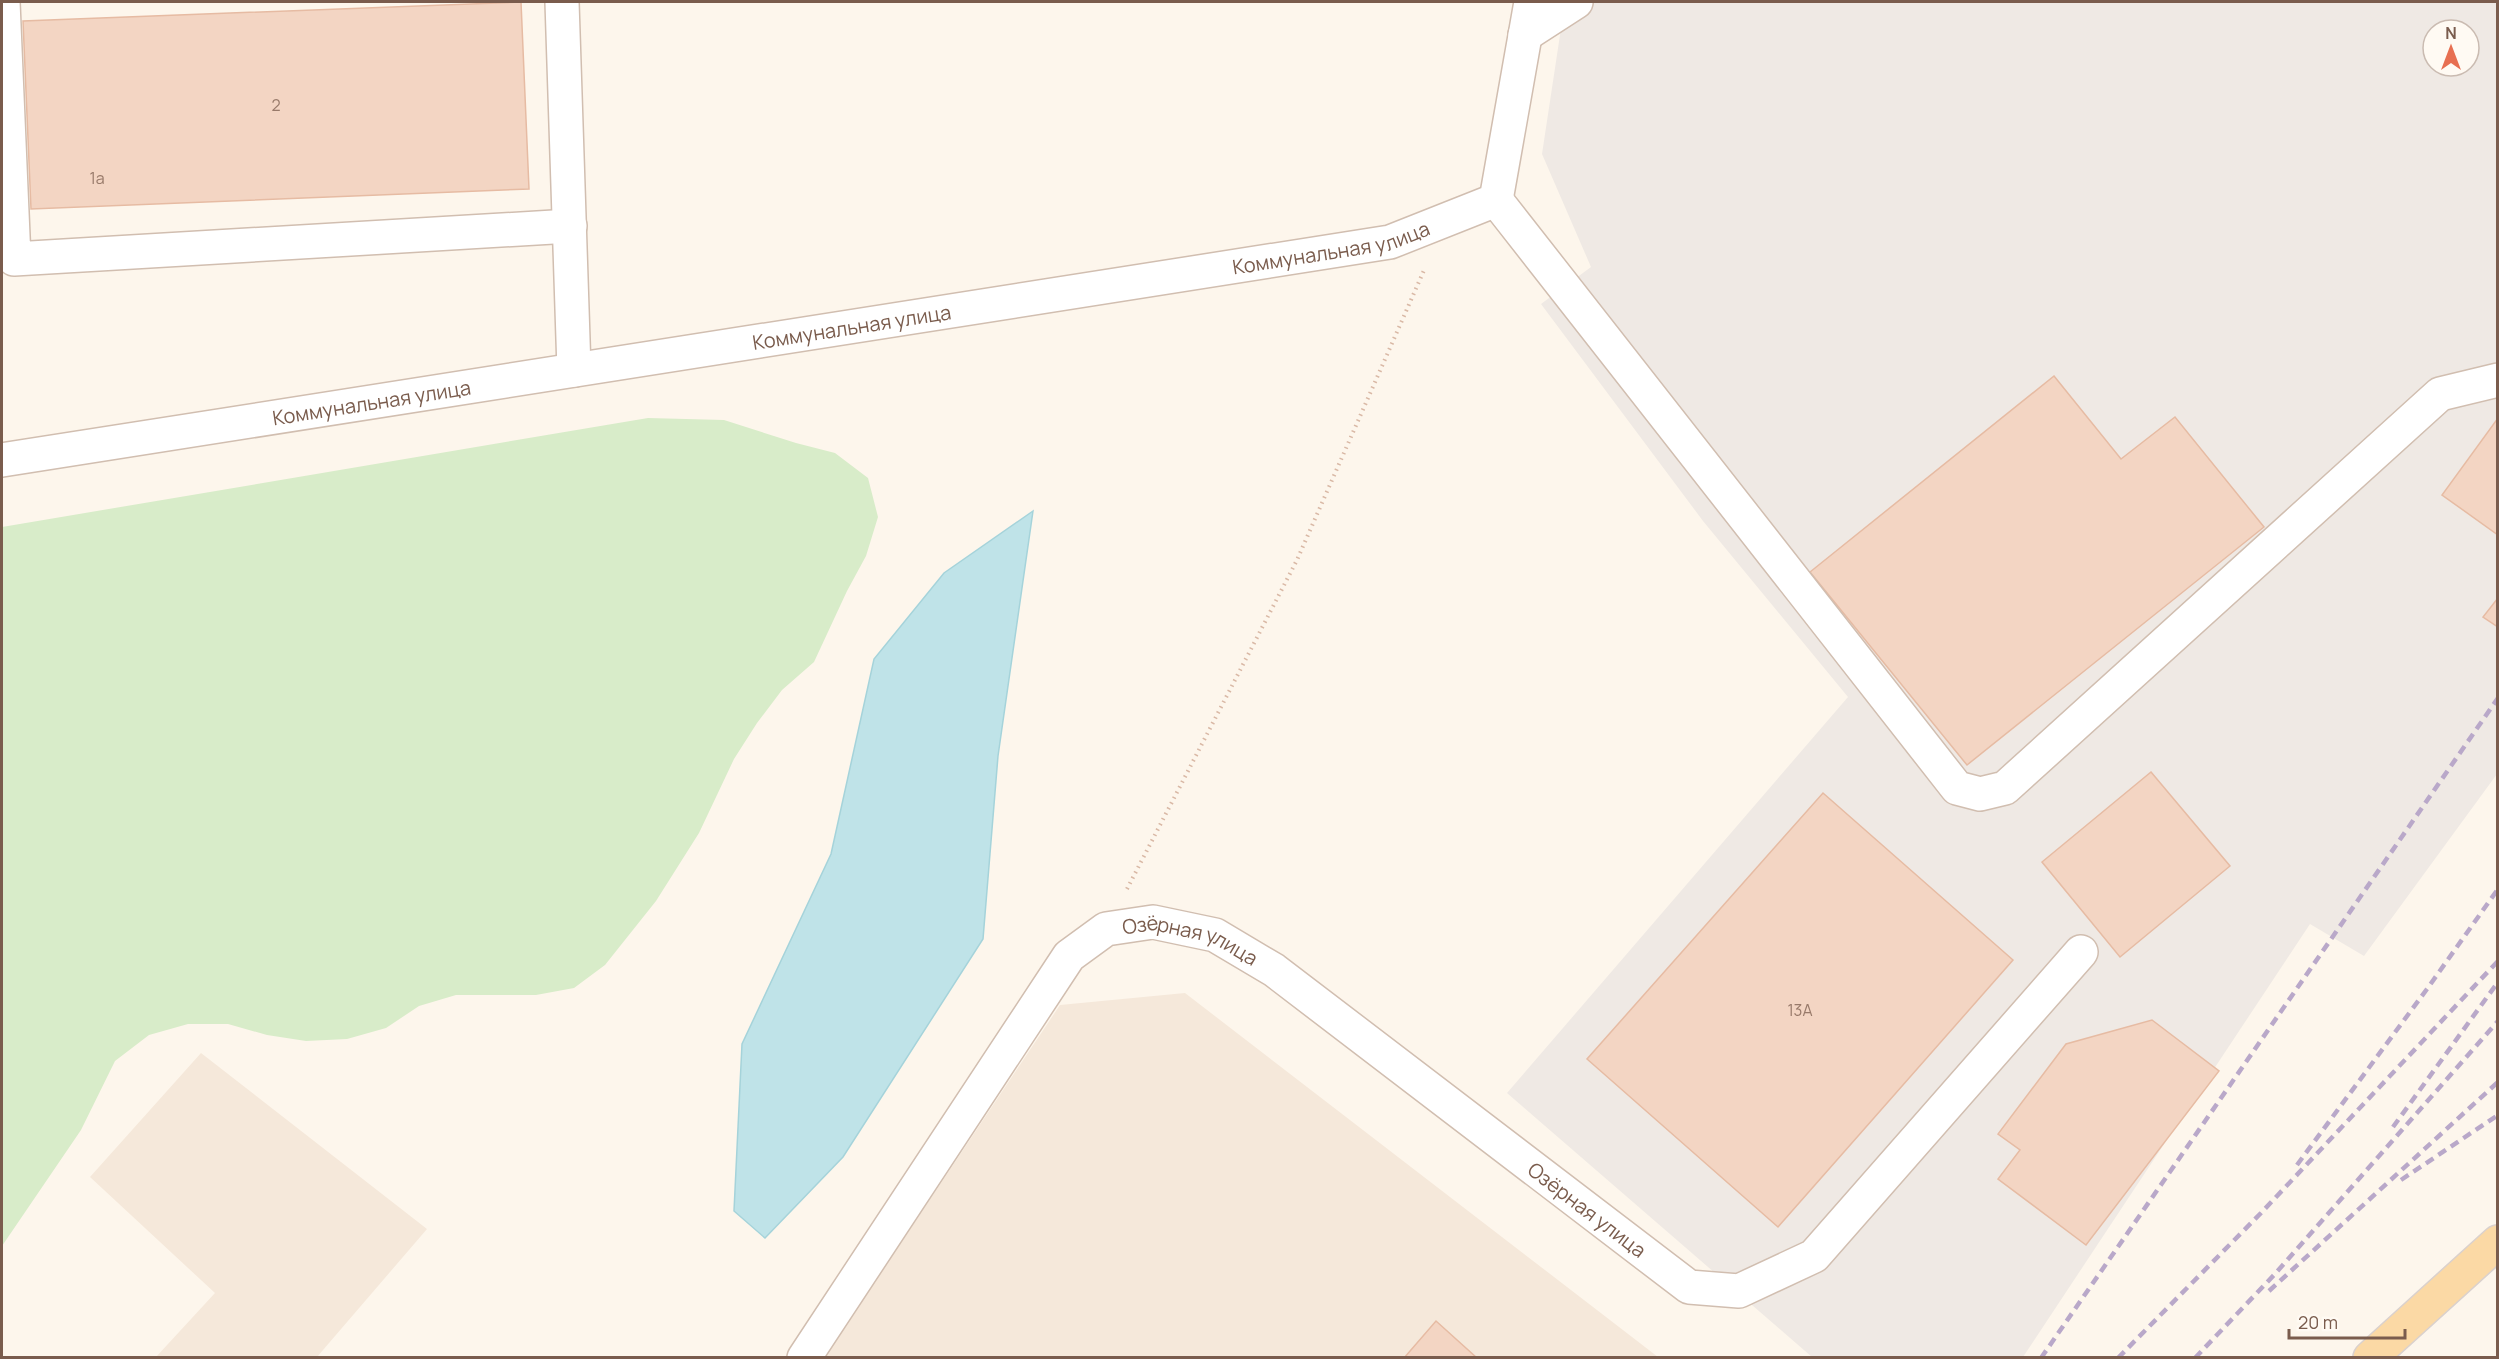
<svg xmlns="http://www.w3.org/2000/svg" width="2499" height="1359" font-family="Manrope,sans-serif">
  <rect width="100%" height="100%" fill="#fdf6ec"/>
  <!-- residential -->
  <path fill="#f5e8da" d="M1185,993L1658,1357L824,1358L1060,1005Z
    M201,1053L427,1229L317,1357H156L215,1293L90,1177Z"/>
  <!-- industrial -->
  <path fill="#efe9e4" fill-rule="evenodd" d="M1565,2H2497V774L2364,956L2310,924L2023,1357H1812L1507,1093L1848,697L1703,521L1541,304L1591,267L1542,154ZM2433,30H2469V66H2433Z"/>
  <!-- green -->
  <path fill="#d8ecc9" d="M648,418L724,420L796,443L835,453L868,478L878,517L866,556L847,591L814,662L782,690L757,723L734,759L699,833L656,901L605,965L574,988L536,995H456L419,1006L386,1028L347,1039L306,1041L267,1035L228,1024H188L149,1035L115,1061L81,1130L2,1246V527Z"/>
  <!-- water -->
  <path fill="#bfe3e8" stroke="#a5d3da" stroke-width="1.5" d="M1033,511L998,756L983,939L843,1157L765,1238L734,1211L742,1044L831,854L874,659L944,573Z"/>
  <!-- building -->
  <path fill="#f3d5c3" stroke="#e6bba3" stroke-width="1.5" d="M521,2L529,189L31,209L23,21Z
    M2054,376L2121,459L2175,417L2264,527L1967,765L1810,572Z
    M2498,418V535L2442,495Z
    M2498,598V627L2483,617Z
    M2151,772L2230,866L2120,957L2042,862Z
    M1823,793L2013,960L1778,1227L1587,1059Z
    M2152,1020L2219,1071L2086,1245L1998,1179L2020,1150L1998,1134L2066,1044Z
    M1436,1321L1477,1358H1404Z"/>
  <g fill="none" stroke-linecap="round" stroke-linejoin="round">
    <!-- minor casing -->
    <g stroke="#d1beb0" stroke-width="36">
      <g id="minor">
        <path d="M3,2L14,259L570,226"/>
        <path d="M562,2L574,370"/>
        <path d="M1525,35L1576,2"/>
        <path d="M1496,200L1957,788L1980,794L2005,788L2440,394L2498,380"/>
        <path id="s1" d="M2,460L1390,242L1496,200L1531,2"/>
        <path id="s2" d="M804,1358L1069,956L1106,929L1153,922L1215,935L1274,970L1689,1287L1739,1291L1814,1256L2081,952"/>
      </g>
    </g>
    <!-- major casing -->
    <g stroke="#dad1cd" stroke-width="36">
      <path id="major" d="M2370,1358L2498,1242"/>
    </g>
    <!-- path -->
    <path stroke="#d9b8a5" stroke-width="4" stroke-dasharray="1.5 4.5" stroke-linecap="butt" d="M1127,889L1297,560L1425,268"/>
    <!-- minor -->
    <use href="#minor" stroke="#fff" stroke-width="33"/>
    <!-- major -->
    <use href="#major" stroke="#fbd9a5" stroke-width="33"/>
    <!-- rail -->
    <path stroke="#b9a8c9" stroke-width="4.5" stroke-dasharray="9 6" stroke-linecap="butt" d="M2393,1127L2498,982
      M2297,1165L2427,989L2498,889
      M2401,1180L2498,1115
      M2269,1291L2498,1082
      M2041,1358L2498,698
      M2118,1358L2261,1213L2498,961
      M2195,1358L2274,1275L2498,1021"/>
  </g>
  <g text-anchor="middle" dominant-baseline="central" stroke-width="6" stroke-linejoin="round" paint-order="stroke">
    <!-- number labels -->
    <g font-size="16" fill="#987a6a">
      <text x="276" y="105">2</text>
      <text x="97" y="178">1а</text>
      <text x="1800" y="1010">13А</text>
    </g>
    <!-- street labels -->
    <g font-size="20" fill="#7a5c4d" stroke="#fffaf3">
      <text stroke="none"><textPath href="#s1" startOffset="1346">Коммунальная улица</textPath></text>
      <text stroke="none"><textPath href="#s1" startOffset="860">Коммунальная улица</textPath></text>
      <text stroke="none"><textPath href="#s1" startOffset="374">Коммунальная улица</textPath></text>
      <text stroke="none"><textPath href="#s2" startOffset="615">Озёрная улица</textPath></text>
      <text stroke="none"><textPath href="#s2" startOffset="1101">Озёрная улица</textPath></text>
    </g>
  </g>
  <!-- border -->
  <rect width="2499" height="1359" fill="none" stroke="#7a5c4d" stroke-width="6"/>
  <!-- north arrow -->
  <g transform="translate(2451 48)"><circle r="28" fill="#fffaf3" stroke="#cabbb1" stroke-width="1.5"/>
  <path d="M0-4.5L10 22L0 15L-10 22Z" fill="#e76f51"/>
  <text y="-9" font-size="16" font-weight="bold" text-anchor="middle" fill="#7a5c4d">N</text>
  </g>
  <!-- scale -->
  <path d="M2289 1329v9h116v-9" fill="none" stroke="#7a5c4d" stroke-width="3"/>
  <text x="2298" y="1329" font-size="18" fill="#7a5c4d" stroke="#fffaf3" stroke-width="4.5" paint-order="stroke">20 m</text>
</svg>
